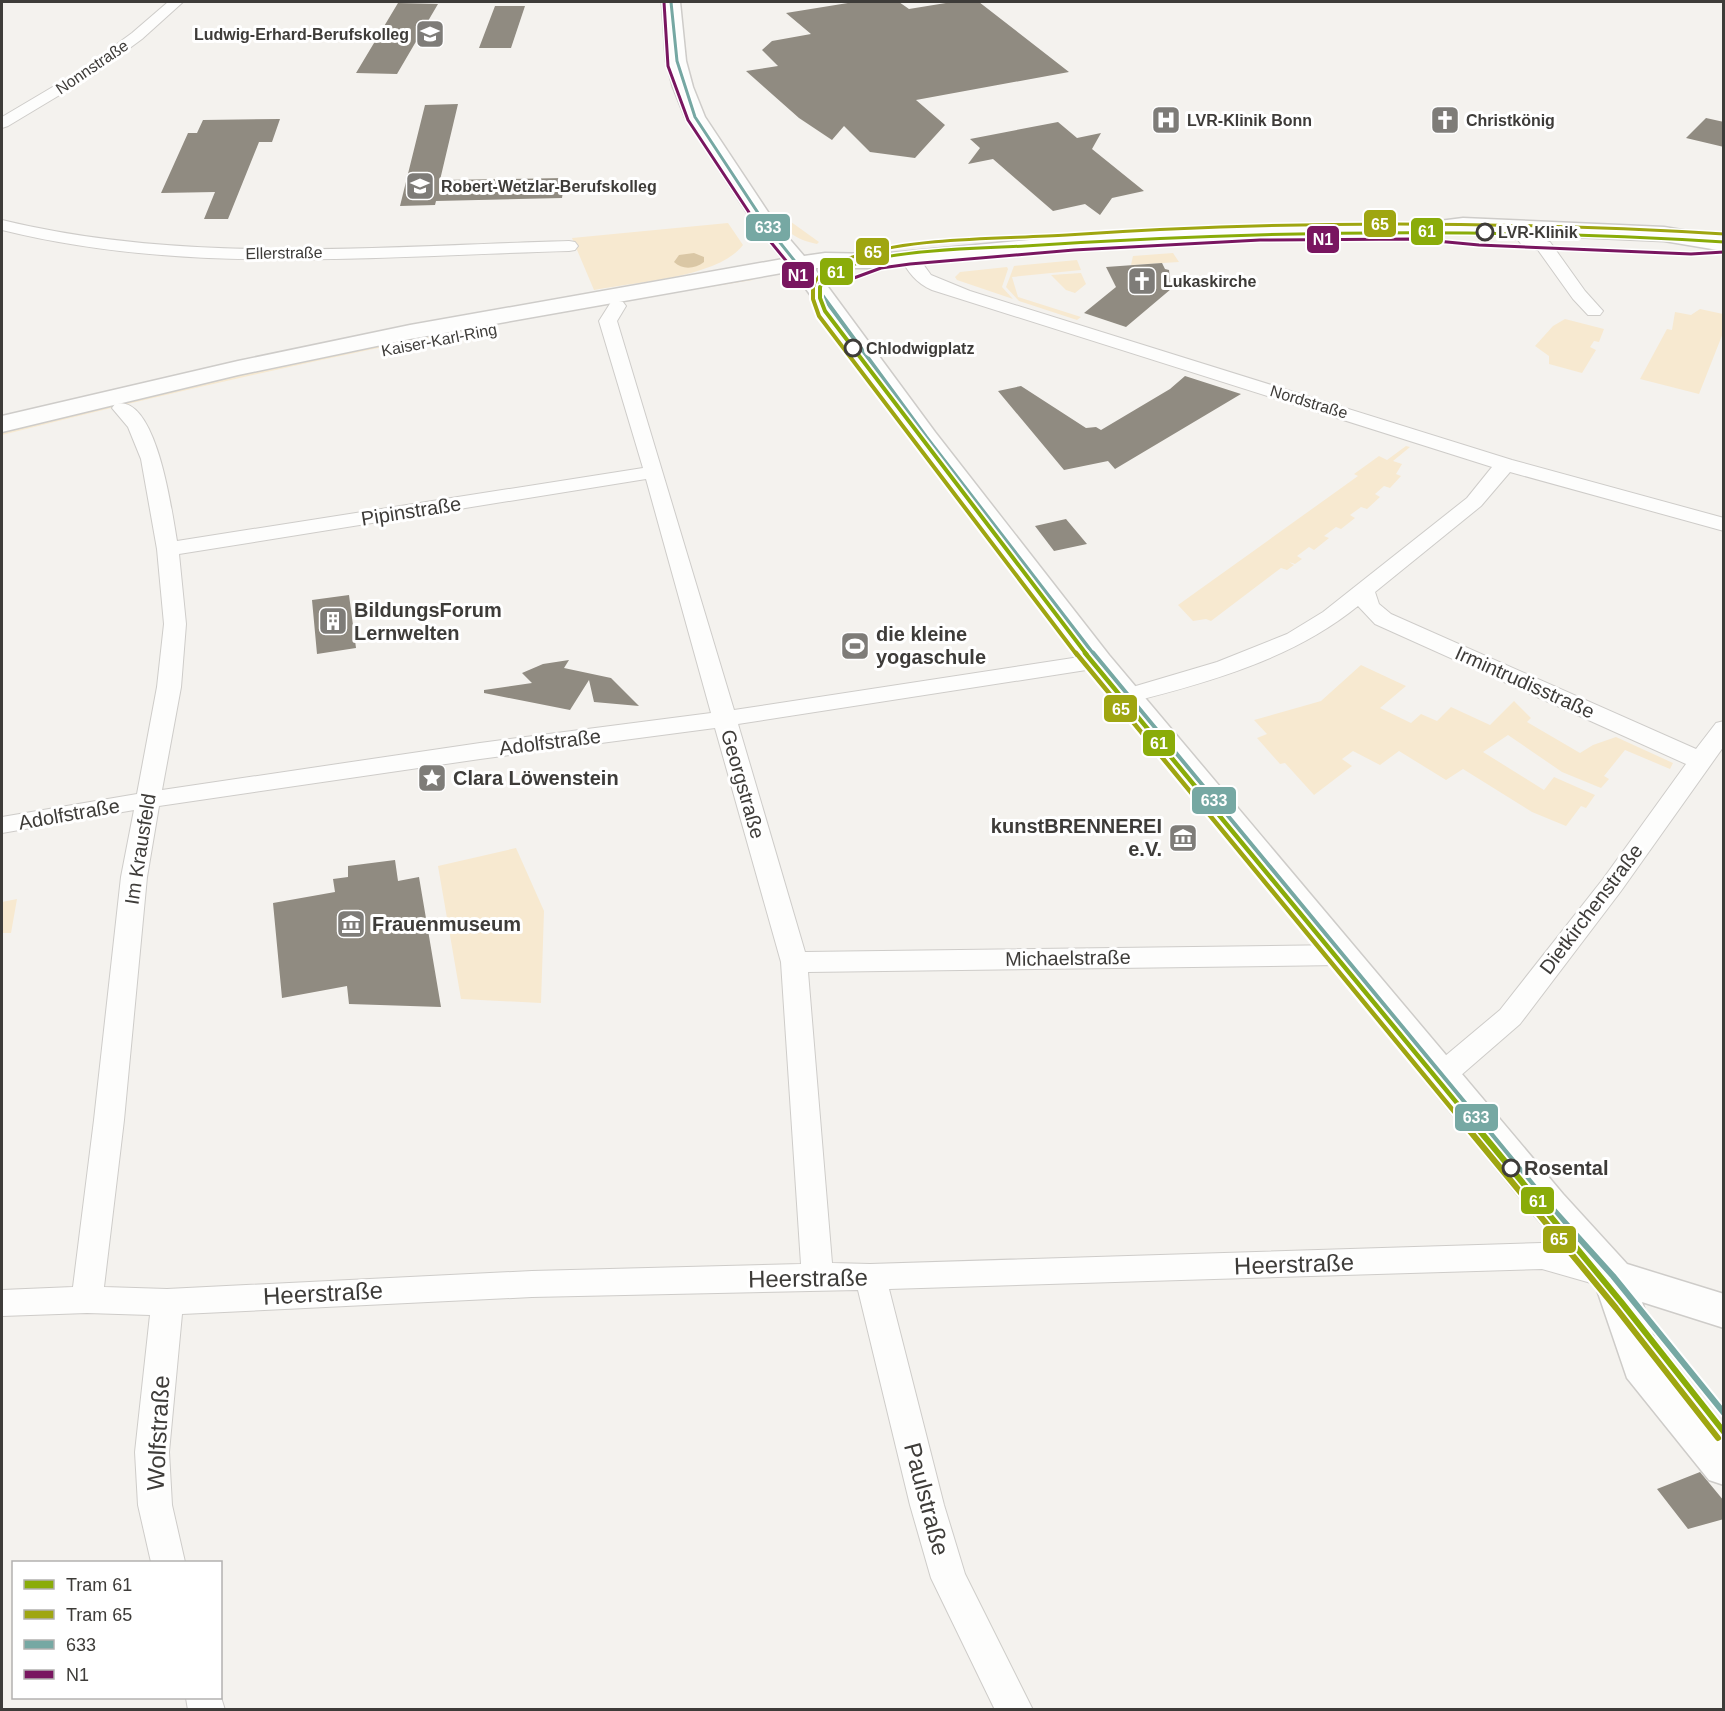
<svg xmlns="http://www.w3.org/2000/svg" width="1725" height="1711" font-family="Arial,sans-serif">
  <rect width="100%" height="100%" fill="#f4f2ee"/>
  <!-- green -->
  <path fill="#f7e9d0" d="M774,214H780L819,242L817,244C794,239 787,232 774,214Z
    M728,223L743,245C718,278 634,282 594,290L572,238Z
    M1173,253L1179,262L1131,265L1133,256Z
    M1077,260L1081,270L1012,277L1018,297L1081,317L1077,320L1019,301L1006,287L1014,266Z
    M1007,267L1008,269L1002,287L1013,299L957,280L955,277L960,272Z
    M1081,273L1086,284L1075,293L1066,290L1051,275Z
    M751,277L753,280C500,319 249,372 2,435V428L109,401L307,356Z
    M1700,309L1723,314V333L1699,394L1640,379L1667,329L1672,330L1675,312L1691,315Z
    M1565,319L1604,329L1599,342L1594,341L1590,347L1596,350L1582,373L1549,364V356L1535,346L1553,326Z
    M1406,446L1410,447L1393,461L1402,464L1396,474L1401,476L1390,488L1384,486L1375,494L1380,497L1367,509L1361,507L1350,515L1355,518L1341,529L1336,527L1324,536L1329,538L1314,550L1309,547L1297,556L1302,559L1295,564L1289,562L1294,565L1287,570L1281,568L1211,621L1206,619L1193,621L1178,605L1358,476L1354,474L1379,456L1387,460Z
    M1361,665L1406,686L1380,708L1411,723L1421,714L1437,721L1451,707L1490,725L1514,701L1531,718L1527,722L1580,753L1593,745L1616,737L1673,763L1670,769L1625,750L1604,776L1609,779L1601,788L1562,772L1508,735L1483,752L1544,790L1554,777L1595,795L1586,808L1581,806L1566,826L1532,812L1463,769L1446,780L1399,751L1380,765L1353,751L1342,759L1352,766L1314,795L1285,763L1280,764L1257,738L1267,734L1254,720L1321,701Z
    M516,848L544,911L541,1003L461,999L438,866Z
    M17,899L11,933H2V902Z"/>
  <!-- water -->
  <path fill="#dac7a5" d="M694,253L704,257V262C695,269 682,270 674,262L679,255Z"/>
  <!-- building -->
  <path fill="#908b81" d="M854,2H899L909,9L952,2H979L1069,72L916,100L945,125L915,158L870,152L844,126L832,140L799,118L746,71L778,66L762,50L772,41L811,34L786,13Z
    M398,3L438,4L397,74L356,73Z
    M495,6H525L511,48H479Z
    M458,104L440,180L565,178L562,198L436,201L435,205L400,206L425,105Z
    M1706,118L1724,122V147L1686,138Z
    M280,119L272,142H259L228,219H204L215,192L161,193L188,133H197L203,120Z
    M1058,122L1077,138L1101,133L1092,149L1144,191L1112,198L1100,215L1085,204L1053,211L993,159L968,164L980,148L970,139Z
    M1162,263L1165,269L1169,270L1171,289L1126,327L1084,313L1116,287L1106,267Z
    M1185,376L1241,394L1115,469L1108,461L1064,470L998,391L1021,386L1086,428L1096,427L1101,430L1170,389Z
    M1066,519L1087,544L1054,551L1035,526Z
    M349,595L356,648L317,654L312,600Z
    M569,660L564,668L611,678L639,706L594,702L589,680L570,710L484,693V690L532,683L522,673L543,664Z
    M395,860L398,881L419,877L441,1007L349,1004L347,986L282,998L273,903L335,892L333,879L348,877V866Z
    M1700,1472L1724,1501V1519L1688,1529L1657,1489Z"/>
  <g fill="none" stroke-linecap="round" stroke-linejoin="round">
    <!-- street casing -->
    <g stroke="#ceccc9" stroke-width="2">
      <path id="street" d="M168,2H183L142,39L93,75L8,126L2,128V117L83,69L132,33Z
        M2,220C187,265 380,246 569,241L575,242L578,246L575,250L569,251C380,256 187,276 2,230Z
        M1527,235L1550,242L1585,291L1603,311L1600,315H1588L1573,299L1538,250L1521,244L1518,240L1521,236Z
        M909,252L915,253L931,275L970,291L1512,460L1724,518V531L1510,472L1481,506L1375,592L1379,604L1391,614L1696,749L1716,723L1724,721V746L1621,891L1520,1024L1452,1083L1442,1086L1432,1083L1428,1075L1432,1067L1500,1010L1603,879L1686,764L1375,624L1358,606C1293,659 1207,683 1127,703L1119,701L1115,696L1119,691L1217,662L1287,634L1323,612L1467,498L1492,467L932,290C916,283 908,272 900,257L903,253Z
        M617,301L623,302L626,306L617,321L734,710L1099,654L1107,656L1110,661L1107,666L1099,668L738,724L805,952L1341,945L1350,948L1354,955L1350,962L1341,965L808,972L832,1263L870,1264L1542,1243L1623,1267L1628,1276L1623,1285L1612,1289L1542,1269L889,1289L944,1505L965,1574L1033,1710H995L931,1578L910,1505L858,1290L532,1297L182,1314L169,1452L172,1505L185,1562H151L138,1505L135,1452L150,1315L87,1313L2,1316V1290L73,1287L94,1120L121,877L134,810L2,833V817L137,794L157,687L164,624L157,549L141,459L128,427L112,408L115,404C157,393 172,513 177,541L643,468L599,321L611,302ZM646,479L711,713L480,743L162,790L181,687L186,624L179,554ZM715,728L781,962L801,1264L532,1271L167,1289L104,1287L124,1120L147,877L159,806L480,759Z
        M220,1694L225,1710H188L186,1698H220Z"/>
    </g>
    <!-- secondary casing -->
    <g stroke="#ceccc9" stroke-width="3">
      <path id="secondary" d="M662,2H680L686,61L693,87L705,117L774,221L804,256L825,253L879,254L1073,236L1211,228L1415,224L1463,218L1664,227L1724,237V251L1664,241L1463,232L1415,238L1211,242L1073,250L879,268H814L935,432L1109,655L1563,1194L1627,1264L1724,1294V1328L1642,1302L1660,1356L1724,1433V1485L1709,1480L1627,1378L1595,1284L1535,1216L1089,667L917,442L793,271L410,339L238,375L2,432V416L238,361L410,325L783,259L755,225L685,117L673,87L666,61Z"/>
    </g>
    <!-- street -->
    <use href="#street" fill="#fdfdfc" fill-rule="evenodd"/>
    <!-- secondary -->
    <use href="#secondary" fill="#fdfdfc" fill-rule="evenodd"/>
    <!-- bus-1-far3 casing -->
    <g stroke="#fff" stroke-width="6">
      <path id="bus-1-far3" d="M671,2L677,61L695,117L766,225L817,289"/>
    </g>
    <!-- bus-1-far2 casing -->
    <g stroke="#fff" stroke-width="8">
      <path id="bus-1-far2" d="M816,287L926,437L1094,655"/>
    </g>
    <!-- bus-1-far1 casing -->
    <g stroke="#fff" stroke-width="9">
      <path id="bus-1-far1" d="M1093,653L1479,1120"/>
    </g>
    <!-- bus-1 casing -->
    <g stroke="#fff" stroke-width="10">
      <path id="bus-1" d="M1478,1119L1549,1205L1613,1276L1724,1413"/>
    </g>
    <!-- bus-2 casing -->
    <g stroke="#fff" stroke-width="6">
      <path id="bus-2" d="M664,2L668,66L688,120L760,229L806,285L843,282L881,268L910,264L1074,250L1260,240L1415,239L1479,245L1691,254L1724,252"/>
    </g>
    <!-- bus-1-far3 -->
    <use href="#bus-1-far3" stroke="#76a8a3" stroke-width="3"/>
    <!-- bus-1-far2 -->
    <use href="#bus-1-far2" stroke="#76a8a3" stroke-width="4"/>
    <!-- bus-1-far1 -->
    <use href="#bus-1-far1" stroke="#76a8a3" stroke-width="4.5"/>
    <!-- bus-1 -->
    <use href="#bus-1" stroke="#76a8a3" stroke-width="6"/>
    <!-- bus-2 -->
    <use href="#bus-2" stroke="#791660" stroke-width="3"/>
    <!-- tram-1-far3 casing -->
    <g stroke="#fff" stroke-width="6">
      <path id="tram-1-far3" d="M820,289C831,248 988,248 1025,246C1258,230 1491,228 1724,242"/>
    </g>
    <!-- tram-1-far2 casing -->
    <g stroke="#fff" stroke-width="8">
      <path id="tram-1-far2" d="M820,287V298L825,311L1087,655"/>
    </g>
    <!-- tram-1-far1 casing -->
    <g stroke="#fff" stroke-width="9">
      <path id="tram-1-far1" d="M1085,653L1471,1120"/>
    </g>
    <!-- tram-1 casing -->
    <g stroke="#fff" stroke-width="10">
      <path id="tram-1" d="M1470,1119L1622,1303L1724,1432"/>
    </g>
    <!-- tram-2-far3 casing -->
    <g stroke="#fff" stroke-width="6">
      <path id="tram-2-far3" d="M813,289C817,268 841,260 859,255C919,237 1003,239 1067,235C1286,220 1505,221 1724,234"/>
    </g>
    <!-- tram-2-far2 casing -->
    <g stroke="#fff" stroke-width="8">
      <path id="tram-2-far2" d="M813,287V299L819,316L1077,655"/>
    </g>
    <!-- tram-2-far1 casing -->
    <g stroke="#fff" stroke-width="9">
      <path id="tram-2-far1" d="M1076,653L1461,1120"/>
    </g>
    <!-- tram-2 casing -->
    <g stroke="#fff" stroke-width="10">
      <path id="tram-2" d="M1460,1119L1616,1308L1718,1438"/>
    </g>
    <!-- tram-1-far3 -->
    <use href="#tram-1-far3" stroke="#8aac09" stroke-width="3"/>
    <!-- tram-1-far2 -->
    <use href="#tram-1-far2" stroke="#8aac09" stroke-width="4"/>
    <!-- tram-1-far1 -->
    <use href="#tram-1-far1" stroke="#8aac09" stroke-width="4.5"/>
    <!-- tram-1 -->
    <use href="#tram-1" stroke="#8aac09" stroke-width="6"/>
    <!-- tram-2-far3 -->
    <use href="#tram-2-far3" stroke="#9fa611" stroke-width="3"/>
    <!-- tram-2-far2 -->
    <use href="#tram-2-far2" stroke="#9fa611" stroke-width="4"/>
    <!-- tram-2-far1 -->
    <use href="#tram-2-far1" stroke="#9fa611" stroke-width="4.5"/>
    <!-- tram-2 -->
    <use href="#tram-2" stroke="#9fa611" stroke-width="6"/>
  </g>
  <!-- icons -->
  <defs>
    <g id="school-square" transform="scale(1.5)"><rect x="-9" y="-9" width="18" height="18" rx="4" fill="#7e7c78" stroke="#fff"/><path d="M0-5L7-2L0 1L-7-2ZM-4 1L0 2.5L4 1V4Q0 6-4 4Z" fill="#fff"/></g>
    <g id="hospital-square" transform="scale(1.5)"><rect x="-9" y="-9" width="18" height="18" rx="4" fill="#7e7c78" stroke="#fff"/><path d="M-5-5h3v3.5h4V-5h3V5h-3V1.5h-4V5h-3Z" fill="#fff"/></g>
    <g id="church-square" transform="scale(1.5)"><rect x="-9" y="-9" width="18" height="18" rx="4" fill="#7e7c78" stroke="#fff"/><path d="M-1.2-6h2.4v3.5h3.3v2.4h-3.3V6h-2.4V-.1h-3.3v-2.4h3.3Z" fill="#fff"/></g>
    <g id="building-square" transform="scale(1.5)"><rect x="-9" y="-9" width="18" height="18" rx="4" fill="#7e7c78" stroke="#fff"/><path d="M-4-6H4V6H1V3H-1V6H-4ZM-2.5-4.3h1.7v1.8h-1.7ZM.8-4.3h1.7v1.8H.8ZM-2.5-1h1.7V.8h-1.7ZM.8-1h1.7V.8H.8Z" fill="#fff"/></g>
    <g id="stadium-square" transform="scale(1.5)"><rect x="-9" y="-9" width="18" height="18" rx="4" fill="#7e7c78" stroke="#fff"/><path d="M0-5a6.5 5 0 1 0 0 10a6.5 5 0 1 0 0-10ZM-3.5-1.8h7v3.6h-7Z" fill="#fff"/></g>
    <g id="sight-square" transform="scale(1.5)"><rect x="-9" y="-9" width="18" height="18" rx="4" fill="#7e7c78" stroke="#fff"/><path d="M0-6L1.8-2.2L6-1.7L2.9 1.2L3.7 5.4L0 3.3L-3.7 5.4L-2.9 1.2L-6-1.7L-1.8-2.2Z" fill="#fff"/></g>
    <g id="museum-square" transform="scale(1.5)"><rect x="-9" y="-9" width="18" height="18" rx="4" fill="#7e7c78" stroke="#fff"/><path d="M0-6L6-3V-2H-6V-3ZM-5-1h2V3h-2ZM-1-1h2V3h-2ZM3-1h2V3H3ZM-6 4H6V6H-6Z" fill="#fff"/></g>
  </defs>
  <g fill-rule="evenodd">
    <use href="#school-square" x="430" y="34"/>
    <use href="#hospital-square" x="1166" y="120"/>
    <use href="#church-square" x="1445" y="120"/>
    <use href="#school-square" x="420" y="186"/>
    <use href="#church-square" x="1142" y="281"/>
    <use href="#building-square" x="333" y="621"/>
    <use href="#stadium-square" x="855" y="646"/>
    <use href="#sight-square" x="432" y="778"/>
    <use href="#museum-square" x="1183" y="838"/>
    <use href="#museum-square" x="351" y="924"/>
  </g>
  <!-- markers -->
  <g fill="#fff" stroke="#3e3c39" stroke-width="3">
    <circle cx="1485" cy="232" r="8"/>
    <circle cx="853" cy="348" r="8"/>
    <circle cx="1511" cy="1168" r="8"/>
  </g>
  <g text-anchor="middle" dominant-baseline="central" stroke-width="6" stroke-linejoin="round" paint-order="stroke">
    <!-- far-poi labels -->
    <g font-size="16" font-weight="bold" fill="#3e3c39" stroke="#fff" text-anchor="start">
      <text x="409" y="34" text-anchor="end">Ludwig-Erhard-Berufskolleg</text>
      <text x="1187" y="120">LVR-Klinik Bonn</text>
      <text x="1466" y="120">Christkönig</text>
      <text x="441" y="186">Robert-Wetzlar-Berufskolleg</text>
      <text x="1163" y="281">Lukaskirche</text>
    </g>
    <!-- far-street labels -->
    <g font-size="16" fill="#3e3c39" stroke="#fff">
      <text transform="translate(92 67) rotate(-34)">Nonnstraße</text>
      <text transform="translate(284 253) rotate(-1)">Ellerstraße</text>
      <text transform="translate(439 340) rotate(-11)">Kaiser-Karl-Ring</text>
      <text transform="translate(1309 402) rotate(17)">Nordstraße</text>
    </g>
    <!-- far-stop labels -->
    <g font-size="16" font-weight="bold" fill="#3e3c39" stroke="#fff" text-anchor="start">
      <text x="1498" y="232">LVR-Klinik</text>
      <text x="866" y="348">Chlodwigplatz</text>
    </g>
    <!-- street labels -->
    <g font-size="20" fill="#3e3c39" stroke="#fff">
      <text transform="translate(411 511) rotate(-9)">Pipinstraße</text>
      <text transform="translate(1525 682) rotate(24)">Irmintrudisstraße</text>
      <text transform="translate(550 742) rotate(-7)">Adolfstraße</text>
      <text transform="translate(743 784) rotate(74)">Georgstraße</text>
      <text transform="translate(69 814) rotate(-10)">Adolfstraße</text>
      <text transform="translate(140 849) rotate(-81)">Im Krausfeld</text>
      <text transform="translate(1591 909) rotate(-53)">Dietkirchenstraße</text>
      <text transform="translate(1068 958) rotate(-1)">Michaelstraße</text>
    </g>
    <!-- poi labels -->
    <g font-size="20" font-weight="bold" fill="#3e3c39" stroke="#fff" text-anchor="start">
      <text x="354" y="610">BildungsForum<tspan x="354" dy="23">Lernwelten</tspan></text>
      <text x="876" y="634">die kleine<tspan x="876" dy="23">yogaschule</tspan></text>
      <text x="453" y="778">Clara Löwenstein</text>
      <text x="1162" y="826" text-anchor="end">kunstBRENNEREI<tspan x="1162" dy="23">e.V.</tspan></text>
      <text x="372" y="924">Frauenmuseum</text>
    </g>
    <!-- stop labels -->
    <g font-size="20" font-weight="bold" fill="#3e3c39" stroke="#fff" text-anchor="start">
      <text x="1524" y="1168">Rosental</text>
    </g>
    <!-- near-street labels -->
    <g font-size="24" fill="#3e3c39" stroke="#fff">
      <text transform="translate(1294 1264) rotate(-2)">Heerstraße</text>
      <text transform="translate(808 1278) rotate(-1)">Heerstraße</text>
      <text transform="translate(323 1293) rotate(-3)">Heerstraße</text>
      <text transform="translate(158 1433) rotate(-87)">Wolfstraße</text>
      <text transform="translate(927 1499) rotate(75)">Paulstraße</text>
    </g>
  </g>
  <g stroke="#fff" stroke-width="2">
    <rect x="1363" y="209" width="34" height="29" rx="6" fill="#9fa611"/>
    <rect x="745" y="213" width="46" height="29" rx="6" fill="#76a8a3"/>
    <rect x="1410" y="217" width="34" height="29" rx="6" fill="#8aac09"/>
    <rect x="1306" y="225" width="34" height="29" rx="6" fill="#791660"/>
    <rect x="855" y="237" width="35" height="29" rx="6" fill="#9fa611"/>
    <rect x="819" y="257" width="35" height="29" rx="6" fill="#8aac09"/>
    <rect x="781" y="261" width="34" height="28" rx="6" fill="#791660"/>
    <rect x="1103" y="694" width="35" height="29" rx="6" fill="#9fa611"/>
    <rect x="1142" y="729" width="34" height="28" rx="6" fill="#8aac09"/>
    <rect x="1191" y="786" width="46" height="29" rx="6" fill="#76a8a3"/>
    <rect x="1454" y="1103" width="45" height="29" rx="6" fill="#76a8a3"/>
    <rect x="1520" y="1186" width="35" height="29" rx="6" fill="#8aac09"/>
    <rect x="1542" y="1225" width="35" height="29" rx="6" fill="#9fa611"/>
  </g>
  <g font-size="16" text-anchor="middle" font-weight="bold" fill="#fff">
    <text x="1380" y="230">65</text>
    <text x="768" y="233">633</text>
    <text x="1427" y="237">61</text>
    <text x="1323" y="245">N1</text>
    <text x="873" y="258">65</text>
    <text x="836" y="278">61</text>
    <text x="798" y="281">N1</text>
    <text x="1121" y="715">65</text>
    <text x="1159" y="749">61</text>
    <text x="1214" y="806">633</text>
    <text x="1476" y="1123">633</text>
    <text x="1538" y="1207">61</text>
    <text x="1559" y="1245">65</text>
  </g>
  <!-- border -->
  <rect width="1725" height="1711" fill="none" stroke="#3e3c39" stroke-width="6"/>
  <!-- legend -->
  <rect x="12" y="1561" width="210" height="138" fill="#ffffff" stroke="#b2b1b0" stroke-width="1.5"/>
  <rect x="24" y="1580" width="30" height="9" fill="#8aac09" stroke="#b2b1b0" stroke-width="1.5"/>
  <text x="66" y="1591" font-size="18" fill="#3e3c39">Tram 61</text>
  <rect x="24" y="1610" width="30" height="9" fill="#9fa611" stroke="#b2b1b0" stroke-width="1.5"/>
  <text x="66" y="1621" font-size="18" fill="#3e3c39">Tram 65</text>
  <rect x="24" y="1640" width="30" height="9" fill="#76a8a3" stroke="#b2b1b0" stroke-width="1.5"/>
  <text x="66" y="1651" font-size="18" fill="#3e3c39">633</text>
  <rect x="24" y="1670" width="30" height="9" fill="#791660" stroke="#b2b1b0" stroke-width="1.5"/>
  <text x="66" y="1681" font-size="18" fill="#3e3c39">N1</text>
</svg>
